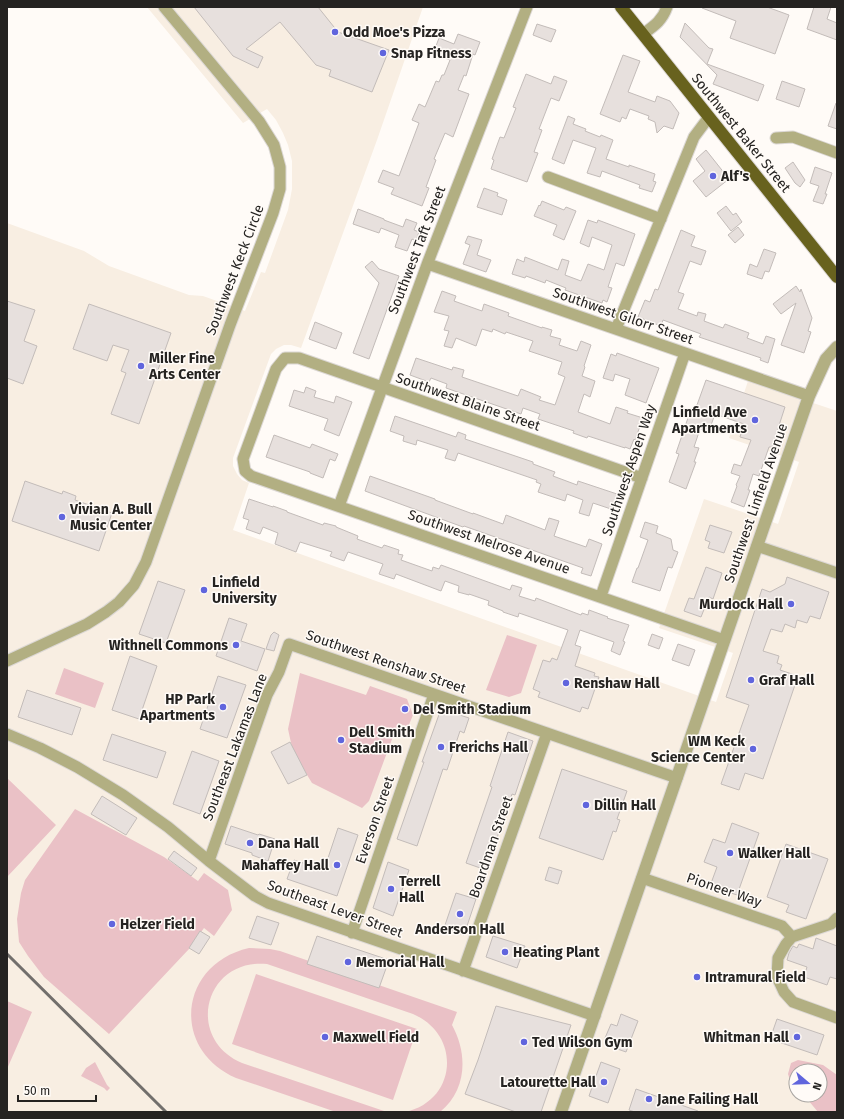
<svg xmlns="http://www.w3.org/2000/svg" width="844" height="1119" font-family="'Fira Sans',sans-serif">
  <rect width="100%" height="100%" fill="#fffbf7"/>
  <!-- built -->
  <path fill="#f8eee2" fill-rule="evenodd" d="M147,7H423L377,140L301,348L291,345H284L276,349L271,354L233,458V466L237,474L242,480L249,483L233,530L716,702L733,653L659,628L704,499L778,524L799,462L729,438L748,381L837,411V1112H7V223L84,251L109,266L189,295L203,296L245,311L261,272L265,273L288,210L292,189V161L288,145L283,133L276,120L267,109L243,123ZM796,1071H820V1095H796Z"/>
  <!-- green -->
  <path fill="#eac1c6" d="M507,635L537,645L521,693L509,697L486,690Z
    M64,668L104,683L95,708L55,694Z
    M300,673L366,695L370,686L407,699L413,715L408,727L398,723L369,801L362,808L312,783L293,752L288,729Z
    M7,778L56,825L7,877Z
    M75,809L164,857L198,881L204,873L228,890L232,910L214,936L204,928L189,949L109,1034L44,977L28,956L19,942L17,919L21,893L25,880Z
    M249,948L270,949L280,951L457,1012L452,1025C468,1054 467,1090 440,1112H405C457,1101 462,1035 413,1014L267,964C205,958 184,1038 242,1063L387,1112H336L236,1078C170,1049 179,964 249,948Z
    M256,974L417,1029L393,1100L232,1044Z
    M7,1001L32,1012L7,1069Z
    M798,1060L823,1065L837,1075V1112H818L808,1100L802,1095H820V1071H796V1091L793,1089L788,1074L791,1063Z
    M95,1062L107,1085L110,1088L107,1091L104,1088L81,1076L86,1068Z"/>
  <!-- building -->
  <path fill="#e7e0dd" stroke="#c3bcb9" d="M194,7H318L338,32L389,50L372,92L329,76L331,70L316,65L280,22L246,49L263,57L258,68L233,56Z
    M702,7H767L789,15L775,54L730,38L736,21L702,8Z
    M814,7H831L827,19L837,23V40L807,29Z
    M685,23L709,48L713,49L707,64L764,85L758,101L713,84L717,75L680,37Z
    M537,24L556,30L551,42L533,35Z
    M458,34L480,42L475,55L473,54L466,76L464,75L458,90L469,94L453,137L445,133L434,159L436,160L426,187L429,188L422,206L391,194L394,188L378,182L383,170L399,176L419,123L412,120L419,104L425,107L436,81L439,82L442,75H444L450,60L433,54L439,38L454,44Z
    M623,55L640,61L628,92L655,102L657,96L670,101L679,113L673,129L664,126L657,133L655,122L648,119L649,116L630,109L626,119L622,117L620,122L600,114Z
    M526,74L551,84L554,76L567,81L559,101L551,98L539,129L542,130L534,152L538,153L527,182L491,169L494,160L492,159L500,137L504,138L516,108L513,107Z
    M782,81L805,89L799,107L776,99Z
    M836,103L837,104V129L828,126Z
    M568,116L575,119L573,124L586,129L585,131L600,137L601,135L613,140L606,159L629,167V165L655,174L653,181L656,182L652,192L639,188L640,185L602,171L600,177L587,173L596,148L573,140L564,164L552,159Z
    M706,150L729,179L706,197L693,181L705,171L696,159Z
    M793,162L805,180L800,187L795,183L785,168Z
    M815,167L832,173L825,194H827L823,204L813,201L819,186L810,183Z
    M484,188L498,193L497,196L507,200L502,215L477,207Z
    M542,201L564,210L566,207L576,211L564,240L553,235L557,225L534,216L539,205L540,206Z
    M726,206L733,215L736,213L742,222L731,231L717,213Z
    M358,209L384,219V220L403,227L406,219L417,223L414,230L419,232L416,241L412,239L407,251L395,247L399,235L381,228L379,233L353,224Z
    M588,220L597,223L598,220L635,234L624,266L616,263L608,287L612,288L607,302L603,300L602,303L565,290L566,288L546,280L545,283L526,276L525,278L512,274L517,259L524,262L525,257L558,270L562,259L569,261L565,275L581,281L588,264L604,270L612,245L592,237L589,247L580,243Z
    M738,227L744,235L735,243L728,235Z
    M681,230L695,236L691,246L706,251L701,265L690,261L678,292L684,294L678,309L697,316L698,312L706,314L704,321L723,328L725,324L749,333L747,338L763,344L766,336L775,339L768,363L760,360L761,358L699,337L701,334L663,320L661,326L638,317L645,300L650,302L655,289L658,290Z
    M468,236L482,240L477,255L491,260L486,272L463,264L470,245L465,243Z
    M764,249L776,253L769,272L765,271L762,279L747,274L750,264L757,267Z
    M372,261L379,269L399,276L369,359L353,353L379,283L365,267Z
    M796,286L800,292L801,289L812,318L808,331L811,332L804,353L781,345L796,303L781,314L773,304Z
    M442,291L456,296L454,301L482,311L484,304L509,313L508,316L542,328V327L552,330L550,336L561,339L559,345L577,351L581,341L591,345L584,366L585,367L582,376L595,381L590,397L584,394L578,412L610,424L616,407L628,411L627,413L643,418L635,440L634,439L630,449L625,447V448L588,436L587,438L573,433L574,431L538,419L540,414L523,408L521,414L446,388L447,384L431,378L429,382L410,375L416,358L452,370L453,367L464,370L462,377L518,396L521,389L541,397L539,400L555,405L565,377L558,374L562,362L529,351L533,341L506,332L505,334L493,329L492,332L482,329L476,346L456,338L452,348L444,346L449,331L444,330L449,316L434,312Z
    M7,301L35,310L24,341L37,346L23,384L7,378Z
    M89,304L171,333L139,424L111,414L126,373L121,371L129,350L113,345L107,361L73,349Z
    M315,322L342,333L336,349L309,339Z
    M617,353L659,368L646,403L625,395L630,379L615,374L613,381L603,378L611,354L616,356Z
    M706,380L785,407L772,447H769L759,476L753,474L748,490H750L744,507L731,502L737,486L736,485L740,476L731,473L734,464L741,466L751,440L740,437L744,424L715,414L710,428L707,427L706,431L700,429L694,447L699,448L694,462H696L686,489L669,482L679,454L676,453L691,409L694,410L696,405H697Z
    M306,387L316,391L314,397L334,403L336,396L352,402L339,436L324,430L328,419L289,406L294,390L304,393Z
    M395,416L456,437L458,432L466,435L465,439L533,462V464L555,472L553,476L577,485L578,481L620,495L614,510L593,503L589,516L579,513L583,500L567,494L565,501L538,492L541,484L536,482L537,480L458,453L455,461L445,458L448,450L417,440L416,445L403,441L404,436L390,431Z
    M274,435L310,448L312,444L338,454L335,461L330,459L323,478L310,473V472L266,457Z
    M370,476L435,499V500L473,514V513L503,524L506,515L545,530L549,518L559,521L554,536L586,547L589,539L602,544L591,576L581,573L583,568L464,526L463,527L365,491Z
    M25,481L62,494L63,491L76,496L75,500L112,513L99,551L12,521Z
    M249,499L273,507V506L287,511V512L323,525L324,523L336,526V527L358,536L357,539L382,548L384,545L399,550L398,554L403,555L401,560L432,571L433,567L439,569L441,565L510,590L512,585L522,588L519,596L535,601L536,598L581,615L582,613L588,615L589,610L608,617L607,618L629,625L623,641L625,642L620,655L611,651L614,642L580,630L575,645L581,647L575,666L595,673L594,676L599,677L588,709L582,707L580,712L538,697L540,692L533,689L543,660L550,662L552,658L557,660L568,630L519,613L518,617L503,612V611L488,605L489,601L469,594V595L458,592L459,586L445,581L441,591L396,574L394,579L379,574L383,564L348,552L344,561L330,556L332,552L300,542L296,552L275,544L278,533L263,527L260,534L246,529L249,520L243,518Z
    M645,522L658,526L656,533L671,539L673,550L678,552L672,568L668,567L660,591L632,582L637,568H638L648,540L640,537Z
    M710,525L732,532L724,553L708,548L710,542L705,540Z
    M706,567L722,573L713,599L709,597L701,617L684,611L689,598L694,599Z
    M787,577L829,592L820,619L810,616L807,623L797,620L795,628L785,624L782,632L771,629L763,651L779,656L777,663L782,665L780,670L798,676L763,779L745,773L739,790L721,784L749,705L726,697L762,589L770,592L785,584Z
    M158,581L185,590L166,643L139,634Z
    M229,618L247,624L241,641L265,649L257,671L216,656Z
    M274,632L279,635L274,651L266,649L271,635Z
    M652,634L663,638L659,649L648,645Z
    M678,644L695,650L689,666L672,660Z
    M130,656L157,666L139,719L112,710Z
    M218,676L246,685L227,738L200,729Z
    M27,690L81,708L72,735L18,717Z
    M441,709L469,718L464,733L460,731L447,770L443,769L417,846L397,839L424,762H422Z
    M508,732L533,741L515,795L512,794L486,870L466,863L492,787L490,786Z
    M112,734L166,752L157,778L103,760Z
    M290,742L307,775L288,784L271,752Z
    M192,751L219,761L200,814L173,804Z
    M562,769L627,791L617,819L620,820L616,832L613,831L603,860L539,838Z
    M102,796L137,818L126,835L91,814Z
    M732,823L759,833L737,895L710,886L717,867L704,862L713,839L725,843Z
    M231,826L258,835L259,834L275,839L268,861L252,855V853L225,844Z
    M338,828L358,835L337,896L287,879L294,860L324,870Z
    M786,844L828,859L806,919L786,912L789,905L767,897Z
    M174,851L197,868L191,876L168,859Z
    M388,862L409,870L393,916L373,908Z
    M549,867L562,871L558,884L545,880Z
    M456,893L476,899L464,935L444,928Z
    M257,916L279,923L271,945L249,938Z
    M200,931L210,937L199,954L189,948Z
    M317,936L389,960L379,988L307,964Z
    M493,936L525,946L517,968L486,957Z
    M816,938L837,946V979L830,977L827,985L804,977L807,967L787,960L789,953L793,946L797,948L799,944L813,949Z
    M496,1006L571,1025L541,1112H516L465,1094L478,1060Z
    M621,1014L638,1021L626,1052L609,1046L611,1040L605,1038L611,1024L617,1026Z
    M777,1019L824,1035L817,1055L770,1039Z
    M601,1062L620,1069L608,1103L589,1096Z
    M636,1089L698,1111L697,1112H635L629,1110Z"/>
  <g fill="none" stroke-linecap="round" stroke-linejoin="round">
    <!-- minor casing -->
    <g stroke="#dcd8d5" stroke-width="13">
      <path id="minor" d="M643,34C654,26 662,21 667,7
        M776,138L793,137L837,153
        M548,177L661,219
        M428,264L809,396
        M616,329L694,137L709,117
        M642,478L299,358H285L276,369L243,459L245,471L251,476L724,640
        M339,506L428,262L527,7
        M757,546L837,573
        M601,596L685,353
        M7,661L87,624L106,612L119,602L134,585L146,562L230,325L273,213L280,189V167L274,145L259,121L164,7
        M7,734L40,748L77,767L123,795L168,827L209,861L255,896L268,903L595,1016
        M209,861L267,695L279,672L289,644L677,778
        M642,878L782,926L792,937
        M837,918L831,924L792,937L786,944L778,958L777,977L784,992L793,1002L837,1018
        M352,933L434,694
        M463,971L547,733"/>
    </g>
    <!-- tertiary casing -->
    <g stroke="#dcd8d5" stroke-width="14">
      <path id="tertiary" d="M561,1112L809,396L826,359L837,347"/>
    </g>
    <!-- trunk casing -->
    <g stroke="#dcd8d5" stroke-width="14">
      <path id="trunk" d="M621,7L837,277"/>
    </g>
    <!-- minor -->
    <use href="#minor" stroke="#b2af82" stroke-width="11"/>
    <!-- tertiary -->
    <use href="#tertiary" stroke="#b2af82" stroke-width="12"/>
    <!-- trunk -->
    <use href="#trunk" stroke="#68621e" stroke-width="12"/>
    <!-- rail -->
    <path stroke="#726f6c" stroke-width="3" d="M7,954L166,1112"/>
  </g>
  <!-- markers -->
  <g fill="#6065dd" stroke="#fffbf7" stroke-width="1.5">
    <circle cx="335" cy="32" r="4"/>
    <circle cx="383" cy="53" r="4"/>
    <circle cx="713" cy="176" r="4"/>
    <circle cx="141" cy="366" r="4"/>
    <circle cx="755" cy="420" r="4"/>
    <circle cx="62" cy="517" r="4"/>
    <circle cx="204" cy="590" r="4"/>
    <circle cx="791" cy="604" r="4"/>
    <circle cx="236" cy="645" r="4"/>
    <circle cx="751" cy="680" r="4"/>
    <circle cx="566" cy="683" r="4"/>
    <circle cx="223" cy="707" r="4"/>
    <circle cx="405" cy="709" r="4"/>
    <circle cx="341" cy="740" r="4"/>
    <circle cx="441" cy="747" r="4"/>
    <circle cx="753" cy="749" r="4"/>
    <circle cx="586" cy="805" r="4"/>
    <circle cx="250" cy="843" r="4"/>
    <circle cx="730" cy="853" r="4"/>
    <circle cx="337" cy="865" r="4"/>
    <circle cx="391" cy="889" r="4"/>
    <circle cx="460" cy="914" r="4"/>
    <circle cx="112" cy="924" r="4"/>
    <circle cx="505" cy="952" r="4"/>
    <circle cx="348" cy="962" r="4"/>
    <circle cx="697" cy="977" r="4"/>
    <circle cx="325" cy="1037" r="4"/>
    <circle cx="797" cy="1037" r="4"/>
    <circle cx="524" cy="1042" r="4"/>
    <circle cx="604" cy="1082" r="4"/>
    <circle cx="649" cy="1099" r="4"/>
  </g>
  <g text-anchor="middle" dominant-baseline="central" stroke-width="3" stroke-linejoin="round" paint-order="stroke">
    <!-- poi labels -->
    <g font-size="14" font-weight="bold" fill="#252321" stroke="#fffbf7" text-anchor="start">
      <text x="343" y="32">Odd Moe's Pizza</text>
      <text x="391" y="53">Snap Fitness</text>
      <text x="721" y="176">Alf's</text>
      <text x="149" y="358">Miller Fine<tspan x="149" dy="16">Arts Center</tspan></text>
      <text x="747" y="412" text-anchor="end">Linfield Ave<tspan x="747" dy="16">Apartments</tspan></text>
      <text x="70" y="509">Vivian A. Bull<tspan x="70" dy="16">Music Center</tspan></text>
      <text x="212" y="582">Linfield<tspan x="212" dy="16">University</tspan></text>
      <text x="783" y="604" text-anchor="end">Murdock Hall</text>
      <text x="228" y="645" text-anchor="end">Withnell Commons</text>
      <text x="759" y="680">Graf Hall</text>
      <text x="574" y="683">Renshaw Hall</text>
      <text x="215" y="699" text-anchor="end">HP Park<tspan x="215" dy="16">Apartments</tspan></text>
      <text x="413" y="709">Del Smith Stadium</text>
      <text x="349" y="732">Dell Smith<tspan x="349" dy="16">Stadium</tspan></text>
      <text x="745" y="741" text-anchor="end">WM Keck<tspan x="745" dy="16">Science Center</tspan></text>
      <text x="449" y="747">Frerichs Hall</text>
      <text x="594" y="805">Dillin Hall</text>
      <text x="258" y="843">Dana Hall</text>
      <text x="738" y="853">Walker Hall</text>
      <text x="329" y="865" text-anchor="end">Mahaffey Hall</text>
      <text x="399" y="881">Terrell<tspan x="399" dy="16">Hall</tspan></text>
      <text x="120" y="924">Helzer Field</text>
      <text x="460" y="929" text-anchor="middle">Anderson Hall</text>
      <text x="513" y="952">Heating Plant</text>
      <text x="356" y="962">Memorial Hall</text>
      <text x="705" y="977">Intramural Field</text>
      <text x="333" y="1037">Maxwell Field</text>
      <text x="789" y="1037" text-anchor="end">Whitman Hall</text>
      <text x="532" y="1042">Ted Wilson Gym</text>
      <text x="596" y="1082" text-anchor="end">Latourette Hall</text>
      <text x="657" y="1099">Jane Failing Hall</text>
    </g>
    <!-- street labels -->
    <g font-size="14" fill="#252321" stroke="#fffbf7">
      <text transform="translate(741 133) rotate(51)">Southwest Baker Street</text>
      <text transform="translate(417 250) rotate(-69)">Southwest Taft Street</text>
      <text transform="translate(235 270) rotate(-69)">Southwest Keck Circle</text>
      <text transform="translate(623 316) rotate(19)">Southwest Gilorr Street</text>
      <text transform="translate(468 402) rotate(19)">Southwest Blaine Street</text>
      <text transform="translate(629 470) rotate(-71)">Southwest Aspen Way</text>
      <text transform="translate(756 503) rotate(-71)">Southwest Linfield Avenue</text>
      <text transform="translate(489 542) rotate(19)">Southwest Melrose Avenue</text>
      <text transform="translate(386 662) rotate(19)">Southwest Renshaw Street</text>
      <text transform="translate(235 747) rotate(-69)">Southeast Lakamas Lane</text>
      <text transform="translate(375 820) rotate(-71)">Everson Street</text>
      <text transform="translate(491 847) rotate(-71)">Boardman Street</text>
      <text transform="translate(724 890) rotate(19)">Pioneer Way</text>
      <text transform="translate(335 909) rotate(20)">Southeast Lever Street</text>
    </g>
  </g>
  <!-- border -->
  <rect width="844" height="1119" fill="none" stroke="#252321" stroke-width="16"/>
  <!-- north arrow -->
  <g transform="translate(808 1083) rotate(109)"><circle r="19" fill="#fffbf7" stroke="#a8a5a1"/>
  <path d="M0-3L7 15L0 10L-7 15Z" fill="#6065dd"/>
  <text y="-6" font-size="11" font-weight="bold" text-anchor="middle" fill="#252321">N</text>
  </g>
  <!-- scale -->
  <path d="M18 1095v6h78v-6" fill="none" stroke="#252321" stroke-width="2"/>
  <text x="24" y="1095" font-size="12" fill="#252321" stroke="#fffbf7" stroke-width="3" paint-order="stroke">50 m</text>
</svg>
